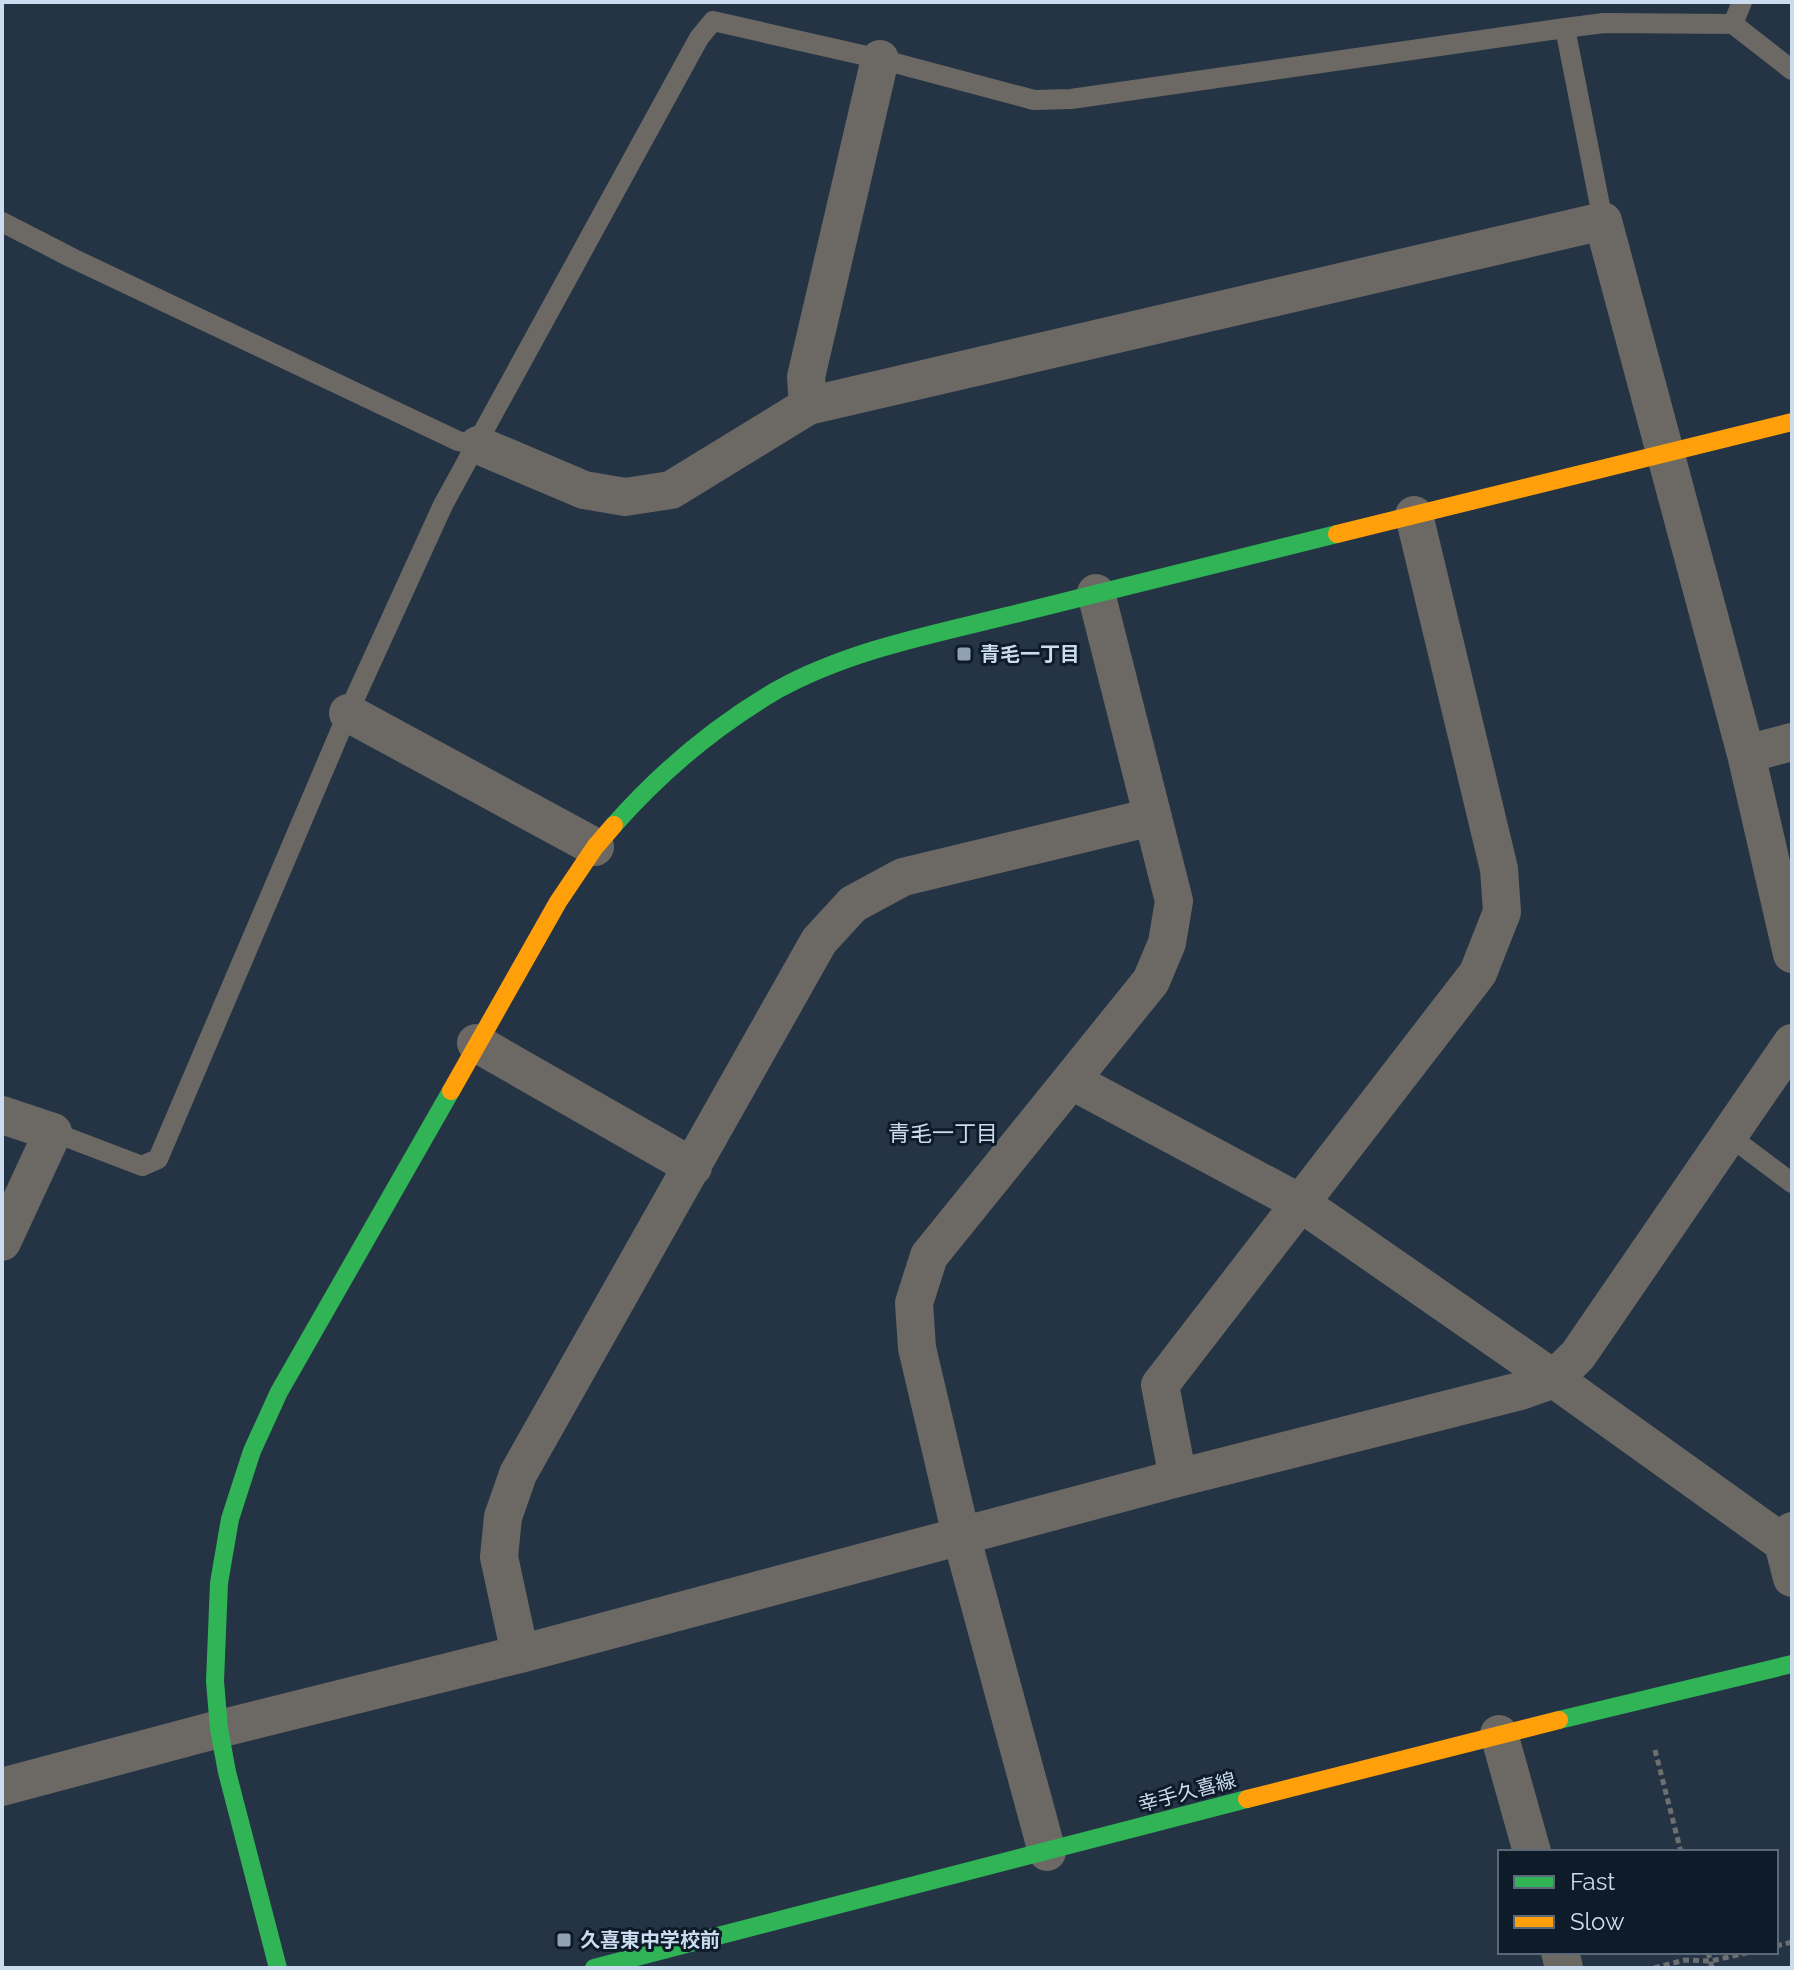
<svg xmlns="http://www.w3.org/2000/svg" width="1794" height="1970" font-family="Raleway,'Noto Sans JP',sans-serif">
  <rect width="100%" height="100%" fill="#243445"/>
  <g fill="none" stroke-linecap="round" stroke-linejoin="round">
    <!-- path -->
    <path stroke="#6d6f70" stroke-width="5" stroke-dasharray="6 4" stroke-linecap="butt" d="M1655,1750L1681,1852
      M1776,1946L1792,1942
      M1708,1952L1712,1968
      M1654,1968L1685,1960L1711,1961L1751,1952"/>
    <!-- lane -->
    <path stroke="#6c6964" stroke-width="20" d="M1733,24L1742,2
      M1565,28L1604,23L1733,24L1792,70
      M2,222L72,258L458,441L478,445
      M53,1132L142,1166L158,1159L348,713L443,505L699,38L713,21L880,59L1034,100L1071,99L1565,28L1603,221
      M1728,1135L1792,1183"/>
    <!-- street -->
    <path stroke="#6c6964" stroke-width="38" d="M808,406L806,377L880,59
      M478,445L584,490L625,497L671,490L808,406L1603,221L1746,754L1792,954
      M348,713L595,847
      M1746,754L1792,742
      M476,1043L693,1167
      M1072,1081L1302,1204L1554,1379L1783,1543
      M2,1115L53,1132L2,1242
      M1178,1478L1160,1385L1478,973L1502,912L1499,869L1414,515
      M1792,1531L1783,1543L1792,1578
      M520,1654L499,1557L503,1517L518,1474L819,941L853,904L903,877L1152,817
      M1499,1734L1532,1852
      M2,1787L219,1729L520,1654L1178,1478L1520,1391L1554,1379L1578,1355L1792,1043
      M1047,1852L961,1535L917,1348L914,1303L929,1256L1151,981L1167,943L1174,901L1096,593
      M1560,1952L1564,1968"/>
    <!-- fast -->
    <path stroke="#30b455" stroke-width="18" d="M614,825C660,773 717,725 777,690C851,649 939,633 1019,613C1125,587 1231,561 1337,534
      M1559,1720L1792,1664
      M278,1968L227,1772L219,1729L215,1681L219,1583L230,1519L252,1451L279,1392L451,1091
      M594,1968L1247,1799"/>
    <!-- slow -->
    <path stroke="#ff9f0a" stroke-width="18" d="M1337,534L1792,422
      M451,1091L558,902L595,847L614,825
      M1247,1799L1559,1720"/>
  </g>
  <!-- markers -->
  <g fill="#91a1b4" stroke="#0e1b29" stroke-width="3">
    <rect x="956" y="646" width="16" height="16" rx="4"/>
    <rect x="556" y="1932" width="16" height="16" rx="4"/>
  </g>
  <g text-anchor="middle" dominant-baseline="central" stroke-width="6" stroke-linejoin="round" paint-order="stroke">
    <!-- poi labels -->
    <g font-size="20" font-weight="bold" fill="#cbdcf0" stroke="#0e1b29" text-anchor="start">
      <text x="980" y="654">青毛一丁目</text>
      <text x="580" y="1940">久喜東中学校前</text>
    </g>
    <!-- street labels -->
    <g font-size="20" fill="#cbdcf0" stroke="#0e1b29">
      <text transform="translate(1187 1792) rotate(-15)">幸手久喜線</text>
    </g>
    <!-- neighbourhood labels -->
    <g font-size="22" fill="#cbdcf0" stroke="#0e1b29">
      <text x="943" y="1133">青毛一丁目</text>
    </g>
  </g>
  <!-- border -->
  <rect width="1794" height="1970" fill="none" stroke="#cbdcf0" stroke-width="8"/>
  <!-- legend -->
  <rect x="1498" y="1850" width="280" height="104" fill="#0e1b29" stroke="#5a6879" stroke-width="2"/>
  <rect x="1514" y="1876" width="40" height="12" fill="#30b455" stroke="#5a6879" stroke-width="2"/>
  <text x="1570" y="1890" font-size="24" fill="#cbdcf0">Fast</text>
  <rect x="1514" y="1916" width="40" height="12" fill="#ff9f0a" stroke="#5a6879" stroke-width="2"/>
  <text x="1570" y="1930" font-size="24" fill="#cbdcf0">Slow</text>
</svg>
